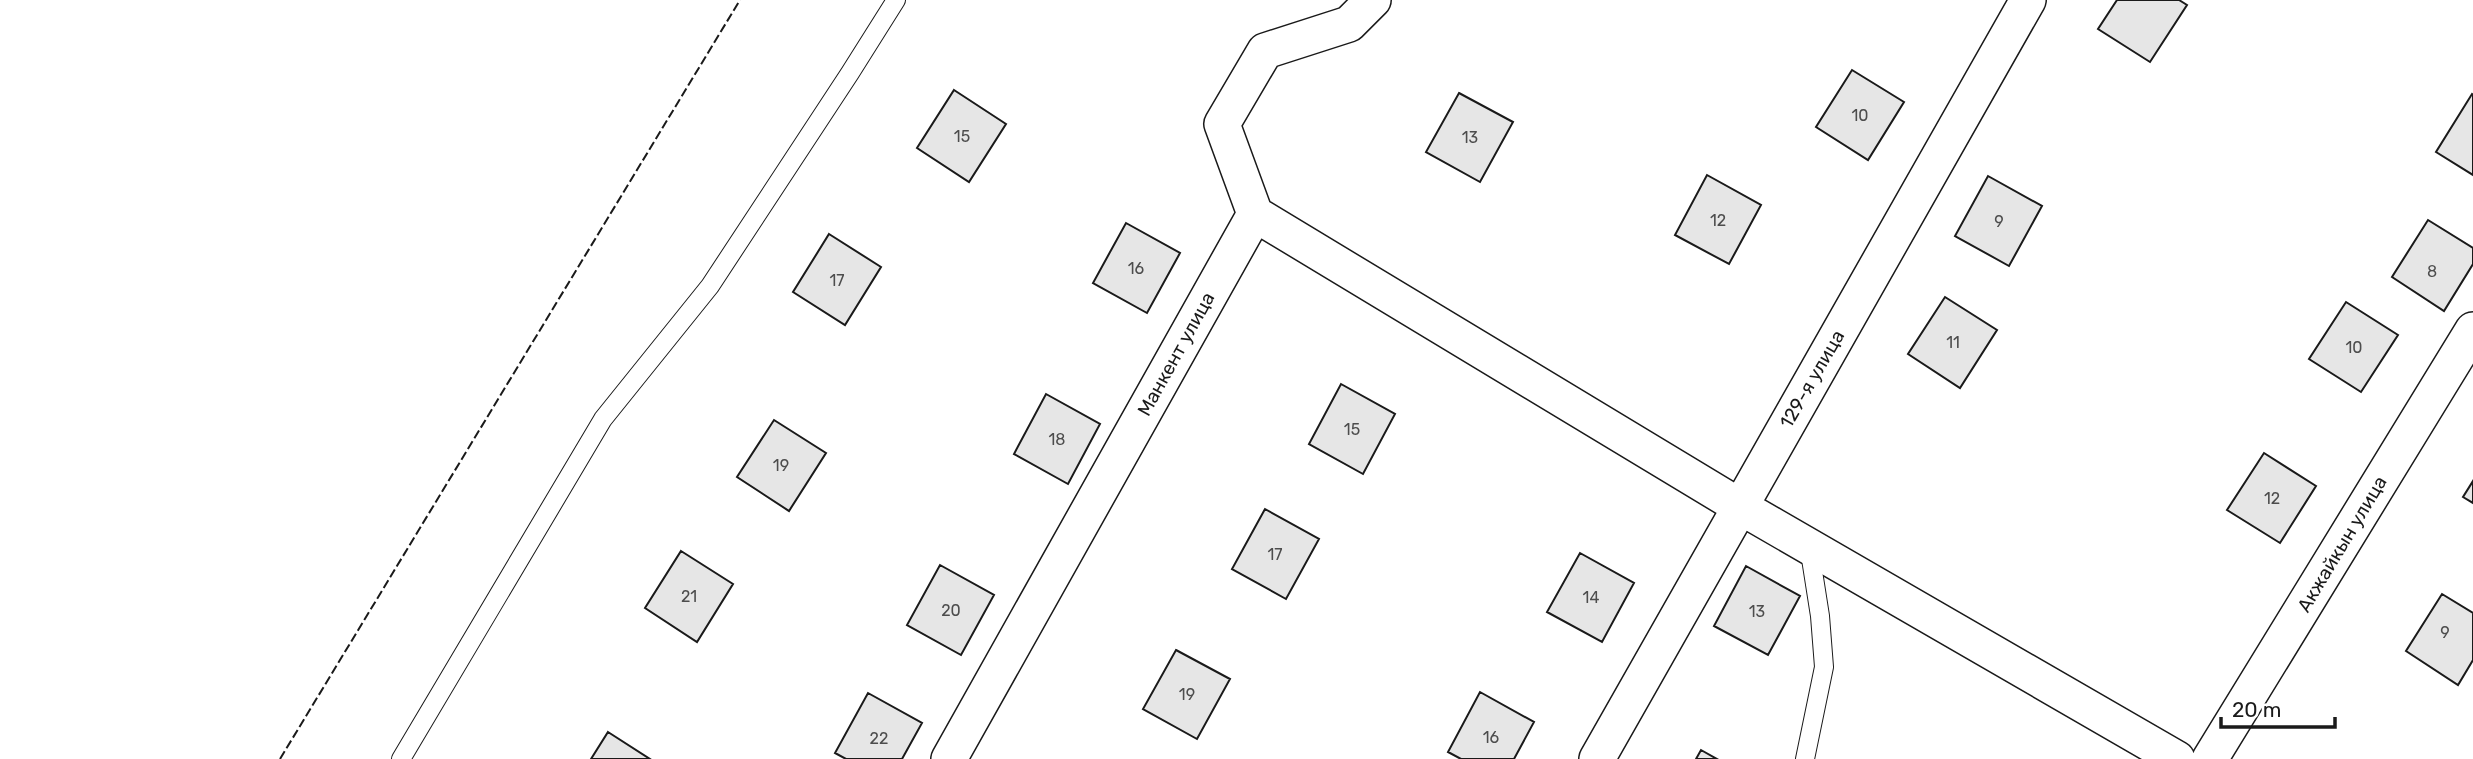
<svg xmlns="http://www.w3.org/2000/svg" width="2473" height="759" font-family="Rubik,sans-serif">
  <rect width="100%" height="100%" fill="#fff"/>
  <!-- building -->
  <path fill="#e6e6e6" stroke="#1a1a1a" stroke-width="2" d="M2117,0H2179L2187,5L2150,62L2098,29Z
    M1852,70L1904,102L1868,160L1816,127Z
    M954,90L1006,124L969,182L917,148Z
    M1459,93L1513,122L1480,182L1426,152Z
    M2472,94L2473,95V175L2436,152Z
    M1707,175L1761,205L1729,264L1675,235Z
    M1988,176L2042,206L2009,266L1955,236Z
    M2428,220L2473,248V264L2444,311L2392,277Z
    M1126,223L1180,253L1147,313L1093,283Z
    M829,234L881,267L845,325L793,292Z
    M1945,297L1997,330L1960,388L1908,354Z
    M2346,302L2398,335L2361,392L2309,359Z
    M1341,384L1395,414L1363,474L1309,444Z
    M1046,394L1100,424L1068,484L1014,454Z
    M774,420L826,453L789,511L737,477Z
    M2264,453L2316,486L2280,543L2227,510Z
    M2473,481V503L2463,497Z
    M1265,509L1319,539L1286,599L1232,569Z
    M681,551L733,584L697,642L645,608Z
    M1580,553L1634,583L1602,642L1547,612Z
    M940,565L994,595L961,655L907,625Z
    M1746,566L1800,596L1768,655L1714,626Z
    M2442,594L2473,613V660L2458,685L2406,651Z
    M1176,650L1230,679L1197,739L1143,709Z
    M1480,692L1534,722L1514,759H1461L1448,752Z
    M868,693L922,723L902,759H846L835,753Z
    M608,732L650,759H591Z
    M1701,750L1717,759H1696Z"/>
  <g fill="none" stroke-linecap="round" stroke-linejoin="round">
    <!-- service casing -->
    <g stroke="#1a1a1a" stroke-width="20">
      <path id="service" d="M401,759L603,419L710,286L850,73L896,0
        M1805,759L1824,667L1820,616L1809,546"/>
    </g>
    <!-- minor casing -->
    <g stroke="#1a1a1a" stroke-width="38">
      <path id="minor" d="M1255,214L1739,506L2177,759
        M949,759L1255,214L1222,124L1265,51L1349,24L1373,0
        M1597,759L2028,0
        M2210,759L2473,330"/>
    </g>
    <!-- service -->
    <use href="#service" stroke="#fff" stroke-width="18"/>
    <!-- minor -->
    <use href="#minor" stroke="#fff" stroke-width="35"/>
    <!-- fence -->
    <path stroke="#1a1a1a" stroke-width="2" stroke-dasharray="9 3.5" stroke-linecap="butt" d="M280,759L740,0"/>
  </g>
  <g text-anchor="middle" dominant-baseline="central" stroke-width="5" stroke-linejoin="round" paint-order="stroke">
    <!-- number labels -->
    <g font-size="16" fill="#4d4d4d">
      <text x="1860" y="115">10</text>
      <text x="962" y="136">15</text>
      <text x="1470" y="137">13</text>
      <text x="1718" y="220">12</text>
      <text x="1999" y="221">9</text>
      <text x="1136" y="268">16</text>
      <text x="2432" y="271">8</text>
      <text x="837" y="280">17</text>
      <text x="1953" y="342">11</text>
      <text x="2354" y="347">10</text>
      <text x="1352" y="429">15</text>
      <text x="1057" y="439">18</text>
      <text x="781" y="465">19</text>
      <text x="2272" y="498">12</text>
      <text x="1275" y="554">17</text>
      <text x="689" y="596">21</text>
      <text x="1591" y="597">14</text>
      <text x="951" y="610">20</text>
      <text x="1757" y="611">13</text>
      <text x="2445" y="632">9</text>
      <text x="1187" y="694">19</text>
      <text x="1491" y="737">16</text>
      <text x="879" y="738">22</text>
    </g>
    <!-- street labels -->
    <g font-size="19" fill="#1a1a1a" stroke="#fff">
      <text transform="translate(1176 354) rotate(-61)">Манкент улица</text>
      <text transform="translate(1812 379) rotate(-60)">129-я улица</text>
      <text transform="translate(2342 544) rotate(-59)">Акжайкын улица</text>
    </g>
  </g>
  <!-- scale -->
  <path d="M2221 717v10h114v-10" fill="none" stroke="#1a1a1a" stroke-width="3.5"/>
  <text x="2232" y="717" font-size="21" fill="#1a1a1a" stroke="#ffffff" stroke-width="5" paint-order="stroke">20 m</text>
</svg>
